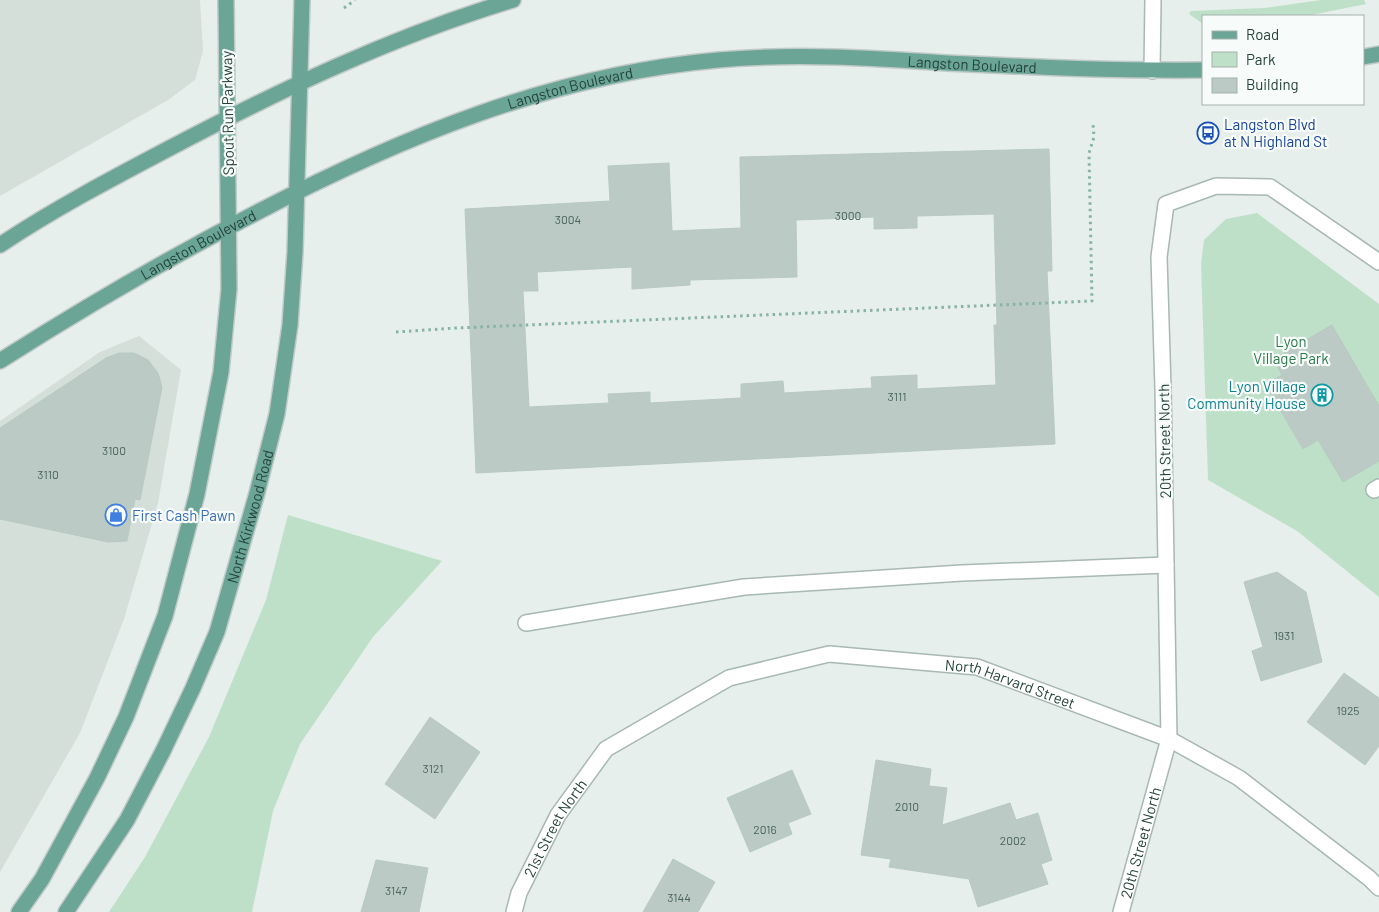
<svg xmlns="http://www.w3.org/2000/svg" width="1379" height="912" font-family="Barlow,sans-serif">
  <rect width="100%" height="100%" fill="#e6efeb"/>
  <!-- built -->
  <path fill="#d4dfda" d="M0,0H200L203,51L195,80L168,100L0,196Z
    M139,336L181,370L158,503L124,619L80,733L0,872V421L100,352Z"/>
  <!-- green -->
  <path fill="#bfe0c8" d="M1321,0H1364L1366,4L1306,16H1203V24L1189,14L1191,11L1264,8Z
    M1257,213L1379,304V597L1297,531L1208,480L1201,264L1204,240L1226,219Z
    M288,515L442,561L373,637L300,744L273,811L252,912H109L145,857L209,737L266,600Z"/>
  <!-- building -->
  <path fill="#bbcac4" stroke="#b8c9c2" fill-rule="evenodd" d="M1049,149L1052,271H1047L1055,444L476,473L465,209L610,201L608,166L669,163L672,231L741,228L740,157ZM994,214L997,325H994L996,385L917,389V375L871,377L872,388L784,393L783,381L741,384V398L650,403V392L608,394L609,403L529,407L523,291H538L537,272L632,267V289L690,285V280L797,277L796,220L874,217V229L917,228V216Z
    M1332,325L1379,406V461L1343,482L1318,440L1303,449L1265,384L1282,375L1273,359Z
    M119,353H134L148,360L158,373L162,387L140,500L135,499L127,541L108,542L0,519V428L106,358Z
    M1277,572L1306,592L1322,662L1261,681L1252,651L1263,647L1244,582Z
    M1344,673L1379,698V746L1365,765L1307,722Z
    M430,717L480,752L435,819L385,784Z
    M876,760L931,769L929,786L947,788L942,825L1010,803L1016,820L1038,813L1052,860L1041,864L1048,884L978,907L969,879L889,867L891,859L861,855Z
    M792,770L811,814L788,823L792,834L750,852L727,798Z
    M673,859L715,882L698,912H643Z
    M376,860L428,868L419,912H361Z"/>
  <g fill="none" stroke-linecap="round" stroke-linejoin="round">
    <!-- minor casing -->
    <g stroke="#a8b8b2" stroke-width="18">
      <g id="minor">
        <path d="M1152,71L1153,0"/>
        <path d="M1374,490L1379,487"/>
        <path d="M526,623L744,587L962,573L1166,565"/>
        <path id="s1" d="M514,912L519,893L558,815L606,749L729,678L829,654L977,667L1169,739L1239,778L1369,878L1379,888"/>
        <path id="s2" d="M1121,912L1169,739L1163,388L1159,257L1166,204L1216,186L1270,187L1379,262"/>
      </g>
    </g>
    <!-- major casing -->
    <g stroke="#c2cac8" stroke-width="18">
      <g id="major">
        <path d="M1363,57L1379,54"/>
        <path d="M0,245C54,209 111,179 168,149C280,90 391,37 513,0"/>
        <path id="s3" d="M0,361C83,308 167,259 254,214C401,137 551,75 718,60C794,53 871,58 947,63C1033,67 1117,71 1203,70"/>
        <path d="M19,912L42,879L97,778L126,717L165,616L197,494L221,372L229,289L226,0"/>
        <path id="s4" d="M66,912L127,820L163,751L193,688L217,632L257,493L277,414L290,325L295,252L302,0"/>
      </g>
    </g>
    <!-- path -->
    <path stroke="#86b3a5" stroke-width="3" stroke-dasharray="2.5 4" stroke-linecap="butt" d="M344,8L355,0
      M396,332L456,328L1092,301L1089,153L1094,137L1093,124"/>
    <!-- minor -->
    <use href="#minor" stroke="#fff" stroke-width="15"/>
    <!-- major -->
    <use href="#major" stroke="#6aa596" stroke-width="15"/>
  </g>
  <!-- icons -->
  <defs>
    <g id="bus-ring" transform="scale(1.125)"><circle r="9.5" fill="#f7fbf9" stroke="#1a4fb4" stroke-width="1.5"/><path d="M-5-6H5V4H4V6H2V4H-2V6H-4V4H-5ZM-3.5-4V0h7V-4ZM-3.5 1.2v1.5H-2V1.2ZM2 1.2v1.5H3.5V1.2Z" fill="#1a4fb4"/></g>
    <g id="building-ring" transform="scale(1.125)"><circle r="9.5" fill="#f7fbf9" stroke="#0f9aa8" stroke-width="1.5"/><path d="M-4-6H4V6H1V3H-1V6H-4ZM-2.5-4.3h1.7v1.8h-1.7ZM.8-4.3h1.7v1.8H.8ZM-2.5-1h1.7V.8h-1.7ZM.8-1h1.7V.8H.8Z" fill="#0f9aa8"/></g>
    <g id="shop-ring" transform="scale(1.125)"><circle r="9.5" fill="#f7fbf9" stroke="#3f7fe0" stroke-width="1.5"/><path d="M-5-2.5h2.3a2.7 3.5 0 0 1 5.4 0H5L5.5 6h-11ZM-1.5-2.5h3a1.5 2.3 0 0 0-3 0Z" fill="#3f7fe0"/></g>
  </defs>
  <g fill-rule="evenodd">
    <use href="#bus-ring" x="1208" y="133"/>
    <use href="#building-ring" x="1322" y="395"/>
    <use href="#shop-ring" x="116" y="515"/>
  </g>
  <g text-anchor="middle" dominant-baseline="central" stroke-width="4.5" stroke-linejoin="round" paint-order="stroke">
    <!-- number labels -->
    <g font-size="12" fill="#4a645c">
      <text x="848" y="215">3000</text>
      <text x="568" y="219">3004</text>
      <text x="897" y="396">3111</text>
      <text x="114" y="450">3100</text>
      <text x="48" y="474">3110</text>
      <text x="1284" y="635">1931</text>
      <text x="1348" y="710">1925</text>
      <text x="433" y="768">3121</text>
      <text x="907" y="806">2010</text>
      <text x="765" y="829">2016</text>
      <text x="1013" y="840">2002</text>
      <text x="396" y="890">3147</text>
      <text x="679" y="897">3144</text>
    </g>
    <!-- street labels -->
    <g font-size="15" fill="#24423a" stroke="#f7fbf9">
      <text stroke="none"><textPath href="#s3" startOffset="1040">Langston Boulevard</textPath></text>
      <text stroke="none"><textPath href="#s3" startOffset="635">Langston Boulevard</textPath></text>
      <text transform="translate(227 113) rotate(-91)">Spout Run Parkway</text>
      <text stroke="none"><textPath href="#s3" startOffset="230">Langston Boulevard</textPath></text>
      <text transform="translate(1164 441) rotate(-91)">20th Street North</text>
      <text stroke="none"><textPath href="#s4" startOffset="439">North Kirkwood Road</textPath></text>
      <text stroke="none"><textPath href="#s1" startOffset="618">North Harvard Street</textPath></text>
      <text stroke="none"><textPath href="#s1" startOffset="94">21st Street North</textPath></text>
      <text stroke="none"><textPath href="#s2" startOffset="72">20th Street North</textPath></text>
    </g>
    <!-- transit labels -->
    <g font-size="15" fill="#164399" stroke="#f7fbf9" text-anchor="start">
      <text x="1224" y="124">Langston Blvd<tspan x="1224" dy="17">at N Highland St</tspan></text>
    </g>
    <!-- park labels -->
    <g font-size="15" fill="#2d7a4b" stroke="#f7fbf9">
      <text x="1291" y="341">Lyon<tspan x="1291" dy="17">Village Park</tspan></text>
    </g>
    <!-- culture labels -->
    <g font-size="15" fill="#0d838f" stroke="#f7fbf9" text-anchor="end">
      <text x="1306" y="386">Lyon Village<tspan x="1306" dy="17">Community House</tspan></text>
    </g>
    <!-- shop labels -->
    <g font-size="15" fill="#366cbe" stroke="#f7fbf9" text-anchor="start">
      <text x="132" y="515">First Cash Pawn</text>
    </g>
  </g>
  <!-- legend -->
  <rect x="1202" y="15" width="162" height="90" fill="#f7fbf9" stroke="#a3b1ad"/>
  <rect x="1212" y="31" width="25" height="8" fill="#6aa596" stroke="#a3b1ad"/>
  <text x="1246" y="40" font-size="15" fill="#24423a">Road</text>
  <rect x="1212" y="52" width="25" height="15" fill="#bfe0c8" stroke="#a3b1ad"/>
  <text x="1246" y="65" font-size="15" fill="#24423a">Park</text>
  <rect x="1212" y="78" width="25" height="15" fill="#bbcac4" stroke="#a3b1ad"/>
  <text x="1246" y="90" font-size="15" fill="#24423a">Building</text>
</svg>
